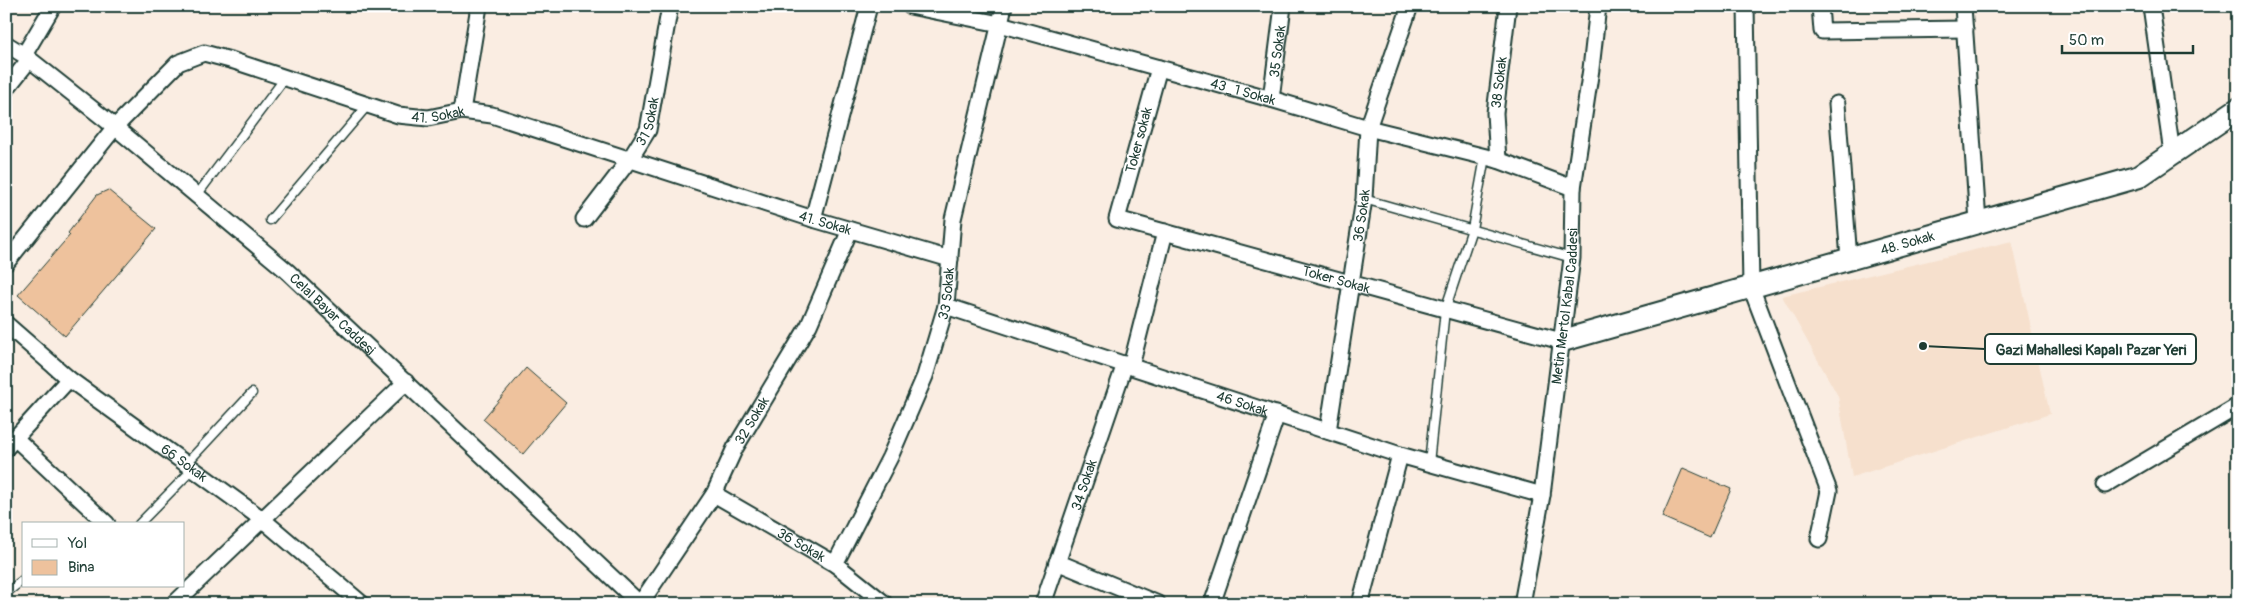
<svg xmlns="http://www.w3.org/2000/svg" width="2244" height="610" font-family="Pangolin,sans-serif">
  <rect width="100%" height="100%" fill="#faede2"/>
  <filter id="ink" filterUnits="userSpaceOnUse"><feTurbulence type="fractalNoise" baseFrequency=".02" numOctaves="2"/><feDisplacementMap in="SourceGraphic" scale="10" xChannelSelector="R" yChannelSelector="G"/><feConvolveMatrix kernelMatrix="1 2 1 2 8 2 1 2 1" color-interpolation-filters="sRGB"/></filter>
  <g filter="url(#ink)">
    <!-- built -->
    <path fill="#f6e0cd" d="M2012,241L2050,414L1852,477L1838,396L1782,296Z"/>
    <!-- building -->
    <path fill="#eec29d" stroke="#1f3d34" d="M108,190L156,229L65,336L18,295L70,235L68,233L97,195Z
      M526,368L566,403L523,454L483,419Z
      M1683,468L1731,489L1710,538L1662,517Z"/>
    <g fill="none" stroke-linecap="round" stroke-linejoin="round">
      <!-- lane casing -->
      <g stroke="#1f3d34" stroke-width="11">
        <path id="lane" d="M197,195L285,78
          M1364,199L1572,258
          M270,220L368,105
          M1429,463L1445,310L1472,229L1485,157
          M186,464L252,393
          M139,524L193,469
          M6,593L24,579"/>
      </g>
      <!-- street casing -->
      <g stroke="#1f3d34" stroke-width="19">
        <g id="street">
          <path id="s1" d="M910,6L1000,24L1271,99L1368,128L1498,160L1573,188"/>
          <path d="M1746,6L1751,287L1829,491L1819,539"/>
          <path d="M1820,6L1822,31L1965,29"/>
          <path d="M1963,6L1978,222"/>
          <path d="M2151,6L2172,153"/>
          <path id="s2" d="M6,44L24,55L115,127L287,271L640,604L714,494L735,448L809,325L850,230"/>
          <path d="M24,55L53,6"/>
          <path id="s3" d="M1159,68L1117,219L1561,341"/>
          <path d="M6,89L29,60"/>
          <path id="s4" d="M1271,99L1283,6"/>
          <path d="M1837,104L1849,259"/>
          <path d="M462,111L479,6"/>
          <path id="s5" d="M1498,160L1495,113L1508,6"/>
          <path id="s6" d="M584,219L630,159L648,130L670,6"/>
          <path d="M813,219L869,6"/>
          <path id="s7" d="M6,263L115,127L178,63L204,53L234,61L398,115L428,118L462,111L492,115L813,219L950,259"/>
          <path id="s8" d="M946,306L1400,455L1542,495"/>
          <path id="s9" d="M6,324L69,379L262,519L362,604"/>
          <path d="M1131,366L1165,232"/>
          <path id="s10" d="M1328,431L1364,199L1368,128L1410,6"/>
          <path d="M15,438L107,524"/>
          <path d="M6,448L69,379"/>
          <path d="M2105,485L2238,406"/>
          <path id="s11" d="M714,494L835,564L885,604"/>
          <path d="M1057,562L1158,604"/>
          <path id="s12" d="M835,564L890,457L925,376L946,306L953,219L1004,6"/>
          <path d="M174,604L406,382"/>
          <path id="s13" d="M1043,604L1125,364"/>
          <path d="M1212,604L1277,414"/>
          <path d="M1360,604L1400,455"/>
          <path id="s14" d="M1522,604L1542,495L1572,258L1573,188L1591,69L1598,6"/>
        </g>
      </g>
      <!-- secondary casing -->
      <g stroke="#1f3d34" stroke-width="25">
        <g id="secondary">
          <path id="s15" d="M1561,341L2138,177L2238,109"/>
        </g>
      </g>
      <!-- lane -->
      <use href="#lane" stroke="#fff" stroke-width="8"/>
      <!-- street -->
      <use href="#street" stroke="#fff" stroke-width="15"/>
      <!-- secondary -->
      <use href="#secondary" stroke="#fff" stroke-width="21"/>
    </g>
  </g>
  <g text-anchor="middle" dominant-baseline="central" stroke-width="4" stroke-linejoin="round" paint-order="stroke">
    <!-- street labels -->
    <g font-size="14" fill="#1f3d34" stroke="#fff">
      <text stroke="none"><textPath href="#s4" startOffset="48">35 Sokak</textPath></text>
      <text stroke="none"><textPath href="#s5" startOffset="78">38 Sokak</textPath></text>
      <text stroke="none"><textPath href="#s1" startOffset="344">43_1 Sokak</textPath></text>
      <text stroke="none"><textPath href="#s7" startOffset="536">41. Sokak</textPath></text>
      <text stroke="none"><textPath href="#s6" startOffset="118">31 Sokak</textPath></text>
      <text transform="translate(1139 140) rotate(-75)">Toker sokak</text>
      <text stroke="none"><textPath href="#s10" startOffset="218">36 Sokak</textPath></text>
      <text stroke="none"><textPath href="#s7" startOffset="941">41. Sokak</textPath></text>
      <text stroke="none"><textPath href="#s15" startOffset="360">48. Sokak</textPath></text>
      <text stroke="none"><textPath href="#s3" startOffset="384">Toker Sokak</textPath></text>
      <text stroke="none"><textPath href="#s12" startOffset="294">33 Sokak</textPath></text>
      <text stroke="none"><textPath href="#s14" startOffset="301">Metin Mertol Kabal Caddesi</textPath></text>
      <text stroke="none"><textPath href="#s2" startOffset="424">Celal Bayar Caddesi</textPath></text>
      <text stroke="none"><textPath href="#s8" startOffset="312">46 Sokak</textPath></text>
      <text stroke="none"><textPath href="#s2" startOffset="1062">32 Sokak</textPath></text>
      <text stroke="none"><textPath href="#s9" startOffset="226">66 Sokak</textPath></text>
      <text stroke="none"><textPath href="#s13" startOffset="126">34 Sokak</textPath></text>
      <text stroke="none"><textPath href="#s11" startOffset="101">36 Sokak</textPath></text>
    </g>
  </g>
  <!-- callouts -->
  <path fill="none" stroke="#1f3d34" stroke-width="2" d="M1923 346L1985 349"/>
  <circle fill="#1f3d34" stroke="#fff" stroke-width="2" cx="1923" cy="346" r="5"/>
  <rect fill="#fff" stroke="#1f3d34" stroke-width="2" x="1985" y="334" width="211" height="30" rx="5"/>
  <g font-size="15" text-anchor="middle" font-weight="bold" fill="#1f3d34">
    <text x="2091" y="355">Gazi Mahallesi Kapalı Pazar Yeri</text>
  </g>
  <!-- margin -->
  <rect width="2244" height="610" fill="none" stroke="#fff" stroke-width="25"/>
  <rect x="12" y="12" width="2219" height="585" fill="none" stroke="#1f3d34" stroke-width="2" filter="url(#ink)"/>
  <!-- legend -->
  <rect x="22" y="522" width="162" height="65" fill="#ffffff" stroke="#a5b1ae"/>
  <rect x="32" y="539" width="25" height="8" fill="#ffffff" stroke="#a5b1ae"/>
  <text x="68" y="548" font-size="15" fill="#1f3d34">Yol</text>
  <rect x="32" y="560" width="25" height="15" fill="#eec29d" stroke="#a5b1ae"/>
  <text x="68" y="572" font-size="15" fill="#1f3d34">Bina</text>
  <!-- scale -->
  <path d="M2062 45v8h131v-8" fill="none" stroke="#1f3d34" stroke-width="2.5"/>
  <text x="2069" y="45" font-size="15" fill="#1f3d34" stroke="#ffffff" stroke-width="4" paint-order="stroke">50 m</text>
</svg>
